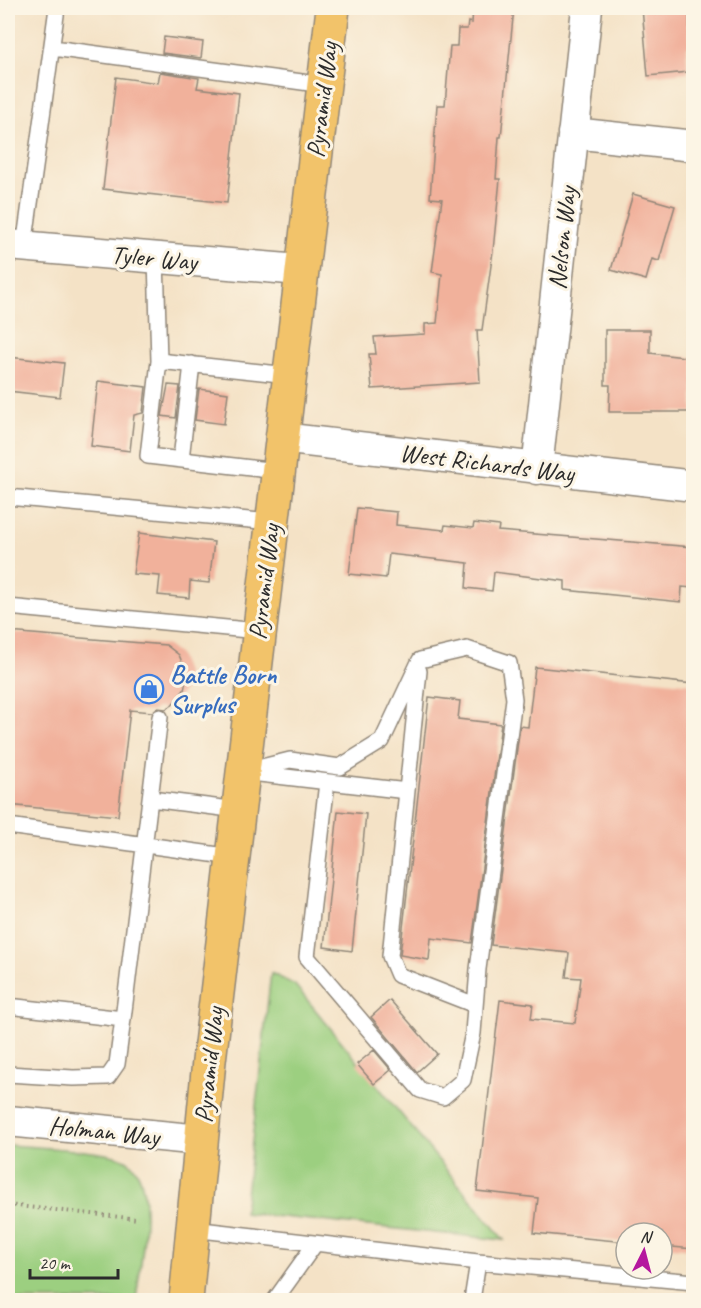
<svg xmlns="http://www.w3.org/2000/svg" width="701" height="1308" font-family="Caveat,sans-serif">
  <rect width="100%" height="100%" fill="#fcf5e5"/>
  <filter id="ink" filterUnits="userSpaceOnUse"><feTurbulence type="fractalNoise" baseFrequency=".0167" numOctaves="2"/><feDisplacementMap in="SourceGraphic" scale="12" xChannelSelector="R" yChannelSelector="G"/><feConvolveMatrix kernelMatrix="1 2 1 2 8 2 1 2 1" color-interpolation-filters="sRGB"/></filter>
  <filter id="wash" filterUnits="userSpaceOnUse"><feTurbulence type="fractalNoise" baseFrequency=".008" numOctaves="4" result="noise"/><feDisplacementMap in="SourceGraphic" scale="24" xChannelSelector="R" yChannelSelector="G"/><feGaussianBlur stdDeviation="1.35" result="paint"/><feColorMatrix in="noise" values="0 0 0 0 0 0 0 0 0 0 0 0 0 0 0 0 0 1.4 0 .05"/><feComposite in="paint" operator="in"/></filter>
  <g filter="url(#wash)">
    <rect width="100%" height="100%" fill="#f4e2c6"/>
    <!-- green -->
    <path fill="#9ccf80" stroke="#647d56" stroke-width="1.5" d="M271,973L295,985L504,1240L244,1213Z
      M8,1145C32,1147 108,1150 126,1160C160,1179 139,1268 136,1300H8Z"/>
    <g id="blocks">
      <!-- building -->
      <path fill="#f1b19b" d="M473,8H514L501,137H499L496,179H500L493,251L482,330H477L480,382L372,389L369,354H376L374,337L425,334V324L437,323L442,274L432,272L442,199L430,198L437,105H445L450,46H457L458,29H467L468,22L472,23Z
        M642,8H689L690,47H686L688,72L648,76Z
        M164,37L203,42L201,58L162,53Z
        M160,72L199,78L197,88L239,93L227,203L103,189L116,77L158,83Z
        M633,194L675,206L659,261L652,259L646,280L611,270Z
        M605,330H650V353L693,358V412H609L610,385H605Z
        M8,357L64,363L60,397L8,391Z
        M98,381L146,387L143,413L134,415L130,451L91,446Z
        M168,385L180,386L176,418L162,416Z
        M199,389L228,393L224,424L195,420Z
        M357,508L397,512L396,525L444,530L445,525L473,528L474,523L499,526L498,531L693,547V588L682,587L681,602L565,590V581L494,572L492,591L466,588L468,563L389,554L386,578L349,574Z
        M139,533L214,542L209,583L190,581L189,598L158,595L160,576L133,574Z
        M8,632L166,645L179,655L186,672V681L184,690L171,706L166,709L157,708L152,712L130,710L118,816L8,805Z
        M535,667L693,684V1249L662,1246V1233H626V1242L534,1233L538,1198L477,1191L500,1000L533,1004L531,1019L575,1023L581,978L566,977L569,953L491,945L520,726L528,727Z
        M429,697L460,701L458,719L501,724L472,943L431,938L429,960L400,955Z
        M338,811L366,814L352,951L324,947Z
        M390,1000L437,1054L417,1072L371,1017Z
        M374,1050L391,1070L374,1084L357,1064Z"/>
    </g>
  </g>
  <g filter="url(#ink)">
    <use href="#blocks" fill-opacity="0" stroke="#908678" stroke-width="1.5"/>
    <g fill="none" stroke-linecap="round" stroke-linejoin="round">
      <!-- lane casing -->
      <g stroke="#908678" stroke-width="18">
        <path id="lane" d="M53,48L324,85
          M24,247L57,8
          M156,258L159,361L148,456L277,471
          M159,361L289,375
          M181,459L192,364
          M8,497L271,522
          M8,607L258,631
          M242,772L290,760L340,767L382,741L420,660L467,649L509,663L514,699L478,969L473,1033L463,1080L443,1097L420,1090L307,957L327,782
          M251,773L407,791L390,956L398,975L475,1005
          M407,791L419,671
          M151,799L238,810
          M8,826L233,857
          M8,1006L123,1019L160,717
          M8,1074L73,1078L108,1077L117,1064L123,1019
          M193,1229L478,1262L694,1282
          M275,1300L315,1244
          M472,1300L478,1262"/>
      </g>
      <!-- street casing -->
      <g stroke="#908678" stroke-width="33">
        <path id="street" d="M573,133L694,146
          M8,245L300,270
          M281,438L694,486
          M537,469L587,8
          M8,1121L201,1140"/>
      </g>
      <!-- primary casing -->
      <g stroke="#908678" stroke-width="36">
        <path id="primary" d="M186,1300L209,1061L333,8"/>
      </g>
      <!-- path -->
      <path stroke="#908678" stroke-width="4" stroke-dasharray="1.5 4.5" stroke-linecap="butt" d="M8,1205L139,1219"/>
      <!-- lane -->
      <use href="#lane" stroke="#fff" stroke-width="15"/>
      <!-- street -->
      <use href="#street" stroke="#fff" stroke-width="30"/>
      <!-- primary -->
      <use href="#primary" stroke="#f2c36a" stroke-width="33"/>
    </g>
  </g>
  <!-- icons -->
  <defs>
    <g id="shop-ring" transform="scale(1.5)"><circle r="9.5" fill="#fcf5e5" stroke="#3f7fe0" stroke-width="1.5"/><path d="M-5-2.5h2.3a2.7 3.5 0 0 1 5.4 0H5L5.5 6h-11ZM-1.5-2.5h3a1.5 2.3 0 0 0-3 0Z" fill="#3f7fe0"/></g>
  </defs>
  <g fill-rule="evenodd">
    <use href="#shop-ring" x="149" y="689"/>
  </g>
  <g text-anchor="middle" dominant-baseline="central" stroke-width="6" stroke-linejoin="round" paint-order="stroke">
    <!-- street labels -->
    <g font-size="26" fill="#2b2b2b" stroke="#fcf5e5">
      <text transform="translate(322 100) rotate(-83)">Pyramid Way</text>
      <text transform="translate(562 238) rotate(-84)">Nelson Way</text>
      <text transform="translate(154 258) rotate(5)">Tyler Way</text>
      <text transform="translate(487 463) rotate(7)">West Richards Way</text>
      <text transform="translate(264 582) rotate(-83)">Pyramid Way</text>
      <text transform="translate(209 1065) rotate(-84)">Pyramid Way</text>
      <text transform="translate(104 1131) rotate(6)">Holman Way</text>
    </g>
    <!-- shop labels -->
    <g font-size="26" font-weight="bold" fill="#366cbe" stroke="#fcf5e5" text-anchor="start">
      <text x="170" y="674">Battle Born<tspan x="170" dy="30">Surplus</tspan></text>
    </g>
  </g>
  <!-- margin -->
  <rect width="701" height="1308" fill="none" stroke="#fcf5e5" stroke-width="30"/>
  <!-- north arrow -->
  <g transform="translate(644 1251) rotate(6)"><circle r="28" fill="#fcf5e5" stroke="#a8a49b" stroke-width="1.5"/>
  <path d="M0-4.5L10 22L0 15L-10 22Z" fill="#b5179e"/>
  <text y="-9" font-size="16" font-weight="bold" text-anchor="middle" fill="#2b2b2b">N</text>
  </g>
  <!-- scale -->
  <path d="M30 1269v9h88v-9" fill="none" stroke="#2b2b2b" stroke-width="3"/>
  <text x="39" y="1269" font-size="18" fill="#2b2b2b" stroke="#fcf5e5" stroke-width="4.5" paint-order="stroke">20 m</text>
</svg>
